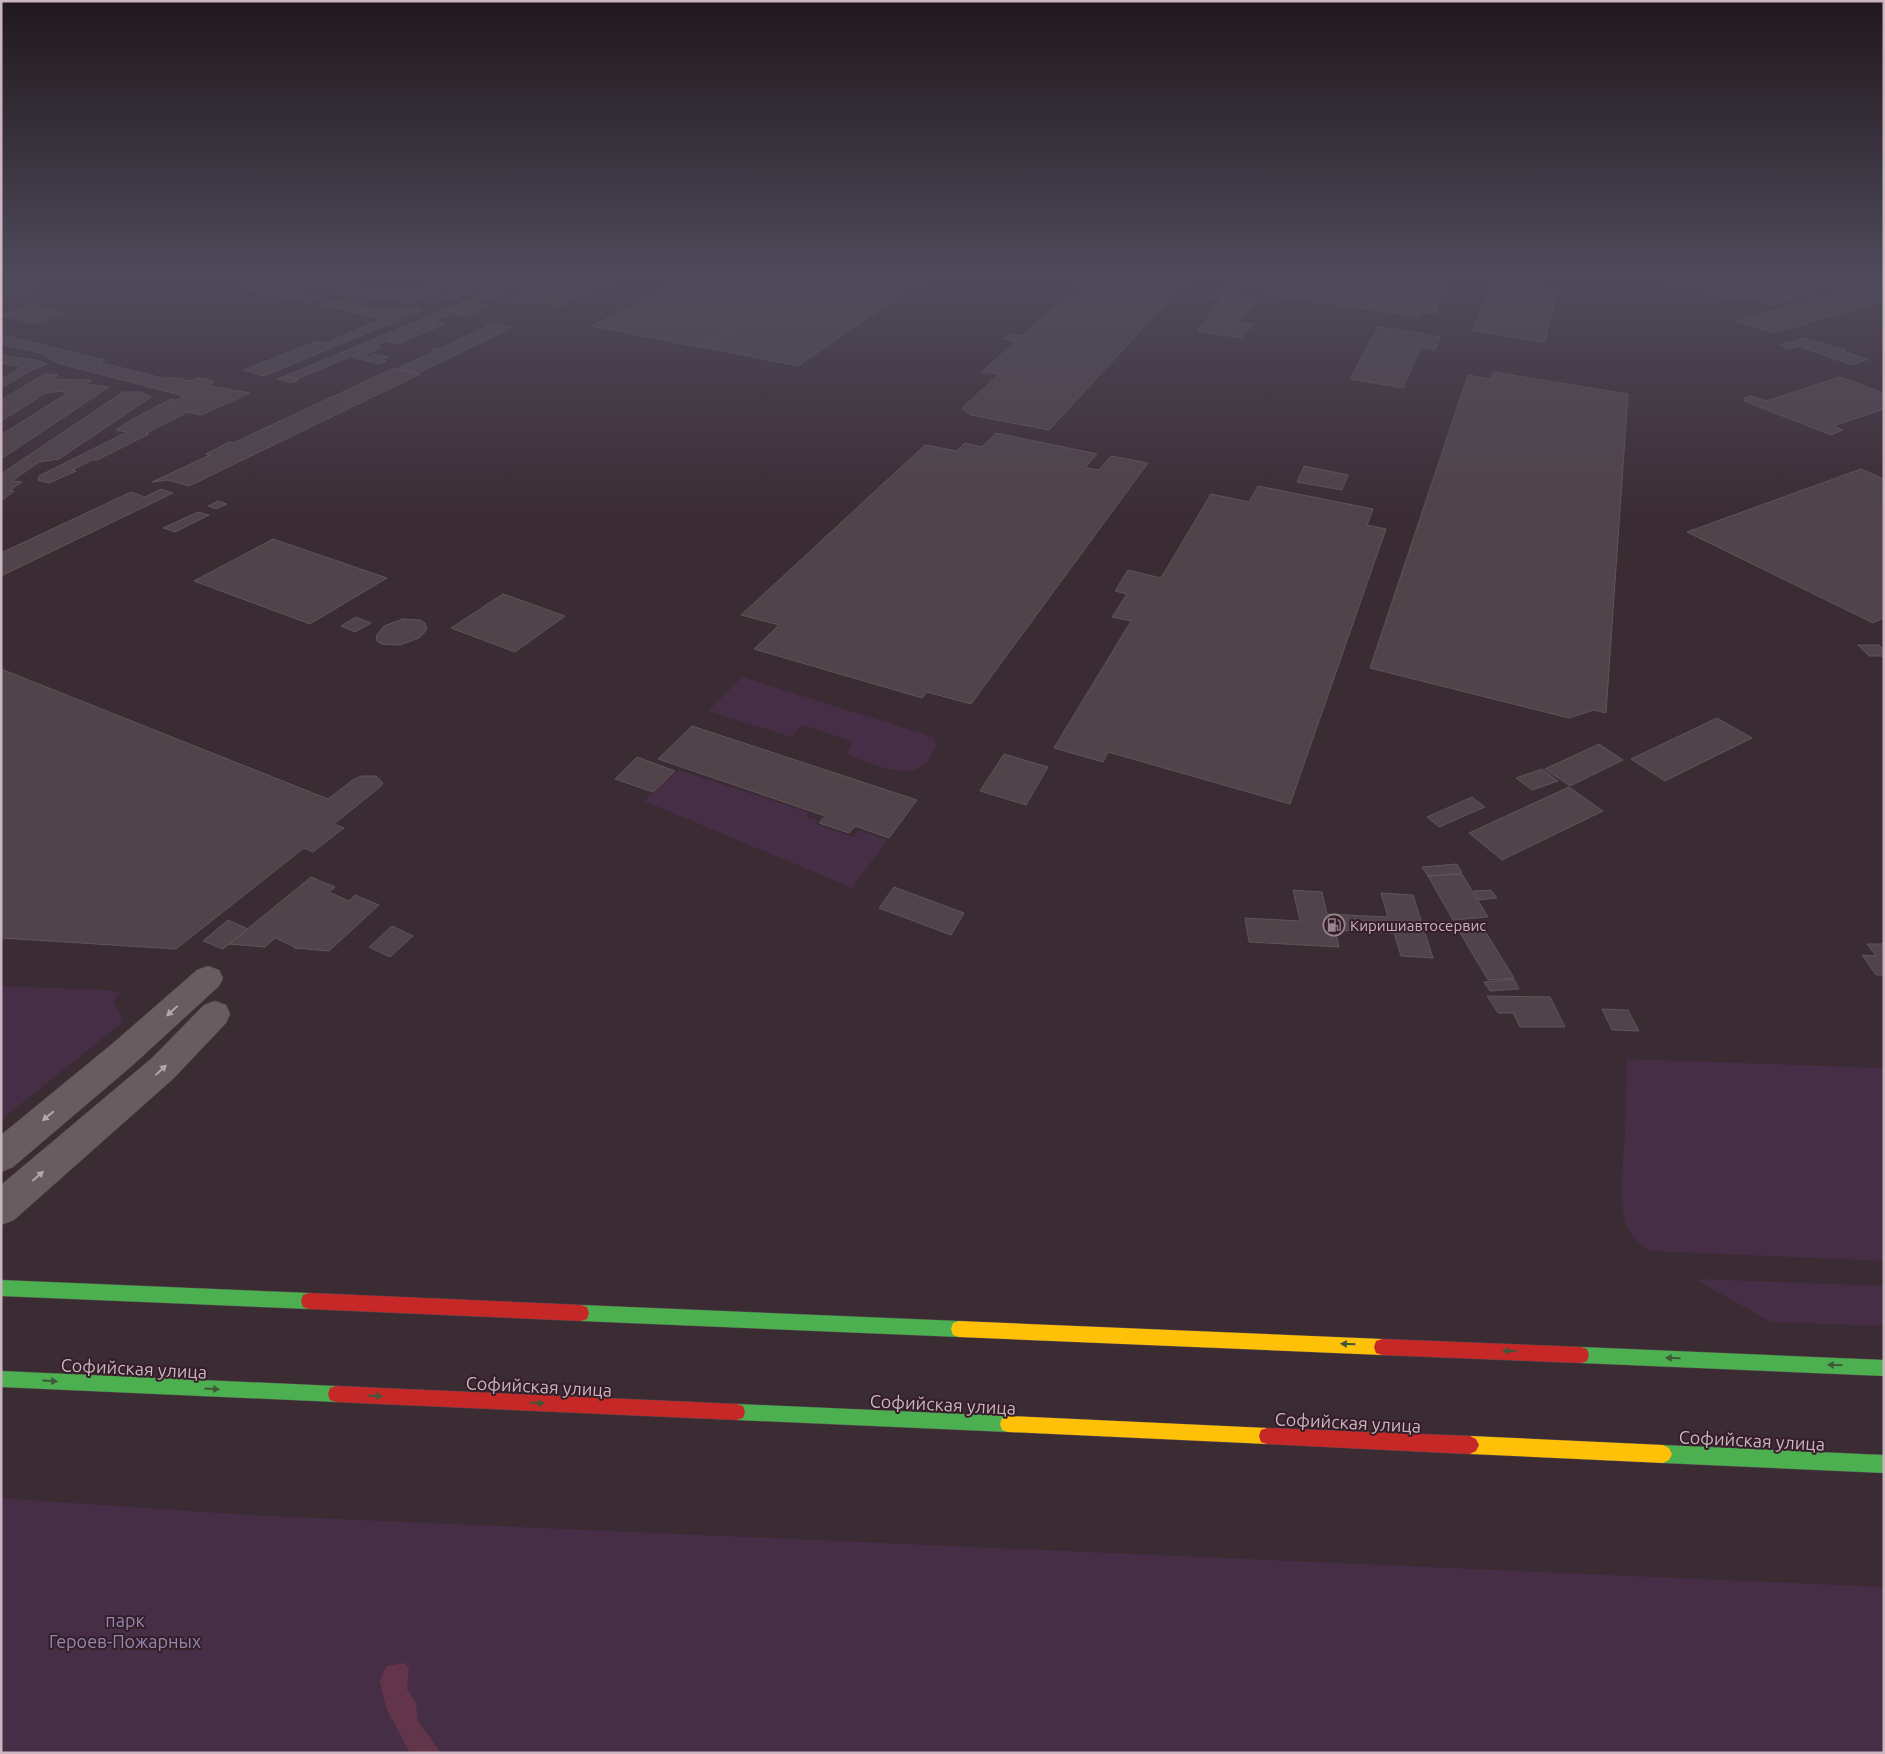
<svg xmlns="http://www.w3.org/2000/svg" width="1885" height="1754" font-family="Ubuntu,sans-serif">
  <rect width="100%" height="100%" fill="#3b2b33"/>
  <!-- green -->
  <path fill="#452e46" d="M742,677L924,734L933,738L937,746C933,753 928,763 921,767C902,779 865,761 846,754L854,742L802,725L791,737L708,711Z
    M679,770L808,812L807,817L818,820L816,824L854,837L859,830L887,840L852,888L644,801Z
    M1,986L106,990L121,993L114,1001L123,1022L1,1120Z
    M1626,1059L1884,1068V1261L1650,1251C1641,1245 1631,1237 1627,1227C1618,1205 1623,1159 1625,1134C1626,1111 1626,1088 1627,1065Z
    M1702,1279L1884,1286V1326L1771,1322L1696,1280Z
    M1,1498L248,1515L1884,1587V1753H1Z"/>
  <!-- water -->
  <path fill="#63354a" d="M405,1663L409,1668L407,1689L416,1703L418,1721L441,1753H410L386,1708L380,1681L386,1666Z"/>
  <!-- building -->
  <path fill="#504349" stroke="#62535a" d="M14,277H44L29,293L1,295V290Z
    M250,277H288L391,293L400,289H424L447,277H468L412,303L261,279L254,282L243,280Z
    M506,277L448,301L436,299L485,279L481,277Z
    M524,277H539L297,379L285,376Z
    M559,277H591L612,281L560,306L533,301L525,304L511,301L515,297Z
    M687,277H820L703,348L592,326Z
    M821,277H928L798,366L703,347Z
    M1088,277H1190L1049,430L971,415L962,408L999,374L981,372L1017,341L1004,339L1009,334L1021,336L1065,297L1076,299L1081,294H1077L1082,290L1086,291L1090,287L1071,284L1074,281L1082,282Z
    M1230,277H1414L1448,283L1435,314L1422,312L1420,317L1259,293L1263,288L1225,283Z
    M1661,277H1867L1773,305L1747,297L1735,301Z
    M1884,279V301L1773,333L1737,321Z
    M1491,281L1557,291L1545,342L1473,331Z
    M255,285L305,294L321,296L308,302L243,289Z
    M1217,290L1259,297L1239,322L1253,324L1242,338L1197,331L1223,299L1211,297Z
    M334,300L387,312L396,308L404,310L411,307L422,310L264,376L244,370L317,341L325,343L383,319L321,305Z
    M479,304L489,306L466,316L455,314Z
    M31,305L65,313L34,324L1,315Z
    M434,322L445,324L397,344L387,342Z
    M494,323L513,327L416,374L396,369L436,351L432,350L442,348Z
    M1378,327L1426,334L1403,388L1350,379Z
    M1,335L105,360L98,362L166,379L171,377L189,381L199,378L213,381L210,386L250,393L201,415L188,412L146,433L149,434L97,460H92L72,470L76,471L49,483L38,480L39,476L127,432L116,430L129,421L171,399L176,400L184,396L57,363L40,353L1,344Z
    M1428,335L1440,337L1435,350L1422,348Z
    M1804,338L1846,350L1843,351L1868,359L1853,365L1798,346L1789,349L1780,345Z
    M376,346L382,348L363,355L369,357L376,354L388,357L381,360L386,361L379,364L352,357Z
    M1,355L41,361L47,364L32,370L1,388V379L22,367L1,363Z
    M394,368L420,374L189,486L168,480L152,482L210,455L206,454L229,442L233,443Z
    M1493,372L1628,394L1606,713L1594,710L1569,718L1370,668L1468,375L1491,379Z
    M44,374L58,375L52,379L92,380L86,384L109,387L1,459V435L66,394L63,391L46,393L1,421V400Z
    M285,376L298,380L291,383L278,379Z
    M1840,377L1884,393V409L1833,426L1843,430L1831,435L1744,401L1748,400L1744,398L1752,396L1766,401Z
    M123,392H140L151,397L59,459L39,462L12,481L22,482L9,491H14L1,501V474Z
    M996,433L1097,454L1085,468L1099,470L1111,456L1148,463L971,704L927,692L922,698L754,649L779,625L741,615L925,445L957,451L965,443L982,447Z
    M1304,466L1348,475L1342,490L1297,482Z
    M1861,469L1884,479V618L1873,623L1687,532Z
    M1258,486L1373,509L1367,525L1386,529L1290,804L1108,752L1103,762L1054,748L1131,621L1112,617L1127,594L1115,591L1128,570L1161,578L1211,494L1249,502Z
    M161,489L173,493L1,576V553L131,492L145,497Z
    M218,501L227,504L216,509L208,506Z
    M198,512L209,515L175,532L163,528Z
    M273,539L387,578L310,624L194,581Z
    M503,594L565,616L515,652L451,628Z
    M356,617L371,623L355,632L341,626Z
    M403,619L420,620L425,623L427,628L424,633L419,638L400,645L382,644L377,641L376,636L384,626Z
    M1858,645H1879L1884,650V656H1869Z
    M1,669L328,799L354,779L362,776H376L383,783L380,787L334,824L344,828L313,852L304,848L176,949L1,938Z
    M1717,718L1752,738L1665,781L1631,759Z
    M692,726L917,800L889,838L855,826L849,833L819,823L825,816L658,759Z
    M1599,744L1623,760L1570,786L1545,769Z
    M1004,754L1048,767L1026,805L980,791Z
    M637,757L675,771L653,792L615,779Z
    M1542,769L1558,781L1532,790L1516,778Z
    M1569,787L1603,811L1502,860L1469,833Z
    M1472,797L1485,807L1439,827L1427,817Z
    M1457,864L1462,873L1428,876L1422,867Z
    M1462,874L1488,917L1453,920L1428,876Z
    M311,877L335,887L329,892L349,901L355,895L379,905L329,951L294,948L295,947L275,938L265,947L229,944Z
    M894,887L964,913L951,935L879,908Z
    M1293,890L1322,892L1327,914L1388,917L1381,893L1413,895L1433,958L1401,956L1394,933L1335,930L1339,947L1249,942L1245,918L1300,921Z
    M1491,890L1497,898L1479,900L1474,891Z
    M228,920L248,929L223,949L203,941Z
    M392,926L413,936L390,957L369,947Z
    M1483,929L1485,931L1514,978L1488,980L1459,931Z
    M1867,944H1884V975H1876L1862,955L1876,956Z
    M1514,979L1519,989L1490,991L1484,982Z
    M1487,996L1550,997L1565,1027H1520L1513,1013H1498Z
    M1602,1009L1628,1010L1639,1031L1612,1030Z"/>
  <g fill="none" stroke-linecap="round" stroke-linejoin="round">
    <!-- street casing -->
    <g stroke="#53474d" stroke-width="1">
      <path id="street" d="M208,966L219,970L223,978L219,986L134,1064L13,1167L1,1172V1135L112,1044L197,970Z
        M215,1001L226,1005L230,1014L226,1023L174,1078L14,1220L1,1225V1185L152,1058L204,1005Z"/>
    </g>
    <!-- fast casing -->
    <g stroke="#57494f" stroke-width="1">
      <path id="fast" d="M1,1280L309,1293L315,1295L317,1301L315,1307L309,1309L1,1296Z
        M581,1305L959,1321L965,1323L967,1329L965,1335L959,1337L581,1321L575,1319L573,1313L575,1307Z
        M1581,1347L1884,1360V1376L1581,1363L1575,1361L1573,1355L1575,1349Z
        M1,1371L336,1386L342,1388L344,1394L342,1400L336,1402L1,1387Z
        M737,1404L1008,1416L1014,1418L1016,1424L1014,1430L1008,1432L737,1420L731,1418L729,1412L731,1406Z
        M1663,1445L1884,1455V1473L1663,1463L1657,1460L1654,1454L1657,1448Z"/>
    </g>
    <!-- slow casing -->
    <g stroke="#57494f" stroke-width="1">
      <path id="slow" d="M959,1321L1382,1339L1388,1341L1390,1347L1388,1353L1382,1355L959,1337L953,1335L951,1329L953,1323Z
        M1008,1416L1267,1428L1273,1430L1275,1436L1273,1442L1267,1444L1008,1432L1002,1430L1000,1424L1002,1418Z
        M1470,1436L1663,1445L1669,1448L1672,1454L1669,1460L1663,1463L1470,1454L1464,1451L1461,1445L1464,1439Z"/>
    </g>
    <!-- jam casing -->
    <g stroke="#57494f" stroke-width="1">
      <path id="jam" d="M309,1293L581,1305L587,1307L589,1313L587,1319L581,1321L309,1309L303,1307L301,1301L303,1295Z
        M1382,1339L1581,1347L1587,1349L1589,1355L1587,1361L1581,1363L1382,1355L1376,1353L1374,1347L1376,1341Z
        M336,1386L737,1404L743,1406L745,1412L743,1418L737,1420L336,1402L330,1400L328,1394L330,1388Z
        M1267,1428L1470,1436L1476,1439L1479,1445L1476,1451L1470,1454L1267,1444L1261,1442L1259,1436L1261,1430Z"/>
    </g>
    <!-- street -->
    <use href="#street" fill="#685c61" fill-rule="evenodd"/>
    <!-- fast -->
    <use href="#fast" fill="#4caf50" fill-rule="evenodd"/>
    <!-- slow -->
    <use href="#slow" fill="#ffc107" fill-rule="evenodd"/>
    <!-- jam -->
    <use href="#jam" fill="#c62828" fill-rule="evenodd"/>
  </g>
  <!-- one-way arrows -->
  <defs><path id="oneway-solid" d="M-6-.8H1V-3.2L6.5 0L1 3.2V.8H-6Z" transform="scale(1.25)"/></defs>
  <g fill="#b7a4ac">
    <use href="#oneway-solid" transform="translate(172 1011) rotate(138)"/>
    <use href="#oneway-solid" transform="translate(161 1070) rotate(-43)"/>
    <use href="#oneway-solid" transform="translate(48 1116) rotate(140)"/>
    <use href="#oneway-solid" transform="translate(38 1176) rotate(-41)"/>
  </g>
  <g fill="#3f5839">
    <use href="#oneway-solid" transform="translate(1348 1344) rotate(-178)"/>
    <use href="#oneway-solid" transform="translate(1510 1351) rotate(-178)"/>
    <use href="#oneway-solid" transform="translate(1673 1358) rotate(-178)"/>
    <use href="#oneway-solid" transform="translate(1835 1365) rotate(-178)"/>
    <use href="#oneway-solid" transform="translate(50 1381) rotate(3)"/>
    <use href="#oneway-solid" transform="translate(212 1389) rotate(3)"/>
    <use href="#oneway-solid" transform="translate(375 1396) rotate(3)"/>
    <use href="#oneway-solid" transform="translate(537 1403) rotate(3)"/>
  </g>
  <!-- sky -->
  <linearGradient id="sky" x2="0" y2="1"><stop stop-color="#20181c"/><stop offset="0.53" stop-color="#4f4a5b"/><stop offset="1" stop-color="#4f4a5b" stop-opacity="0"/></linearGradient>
  <rect width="1885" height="523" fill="url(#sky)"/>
  <!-- icons -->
  <defs>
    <g id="fuel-ring" transform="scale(1.125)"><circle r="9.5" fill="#361e29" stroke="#99858e" stroke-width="1.5"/><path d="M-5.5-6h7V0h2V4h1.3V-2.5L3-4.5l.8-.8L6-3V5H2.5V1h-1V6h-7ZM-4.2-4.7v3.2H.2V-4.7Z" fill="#99858e"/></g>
  </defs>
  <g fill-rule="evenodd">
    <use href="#fuel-ring" x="1334" y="925"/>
  </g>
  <g text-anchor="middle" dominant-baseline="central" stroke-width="4" stroke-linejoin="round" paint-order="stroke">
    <!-- poi labels -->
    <g font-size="15" fill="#cbb6bf" stroke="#361e29" text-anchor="start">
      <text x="1350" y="925">Киришиавтосервис</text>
    </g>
    <!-- near-street labels -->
    <g font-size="18" fill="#cbb6bf" stroke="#361e29">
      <text transform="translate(134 1368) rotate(3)">Софийская улица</text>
      <text transform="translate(539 1386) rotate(3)">Софийская улица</text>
      <text transform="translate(943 1404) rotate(3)">Софийская улица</text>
      <text transform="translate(1348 1422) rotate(3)">Софийская улица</text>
      <text transform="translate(1752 1440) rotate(3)">Софийская улица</text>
    </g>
    <!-- near-park labels -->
    <g font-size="18" fill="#9189b1" stroke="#361e29">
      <text x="125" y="1620">парк<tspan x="125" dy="21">Героев-Пожарных</tspan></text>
    </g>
  </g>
  <!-- border -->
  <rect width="1885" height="1754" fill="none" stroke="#cbb6bf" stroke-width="5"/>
</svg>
